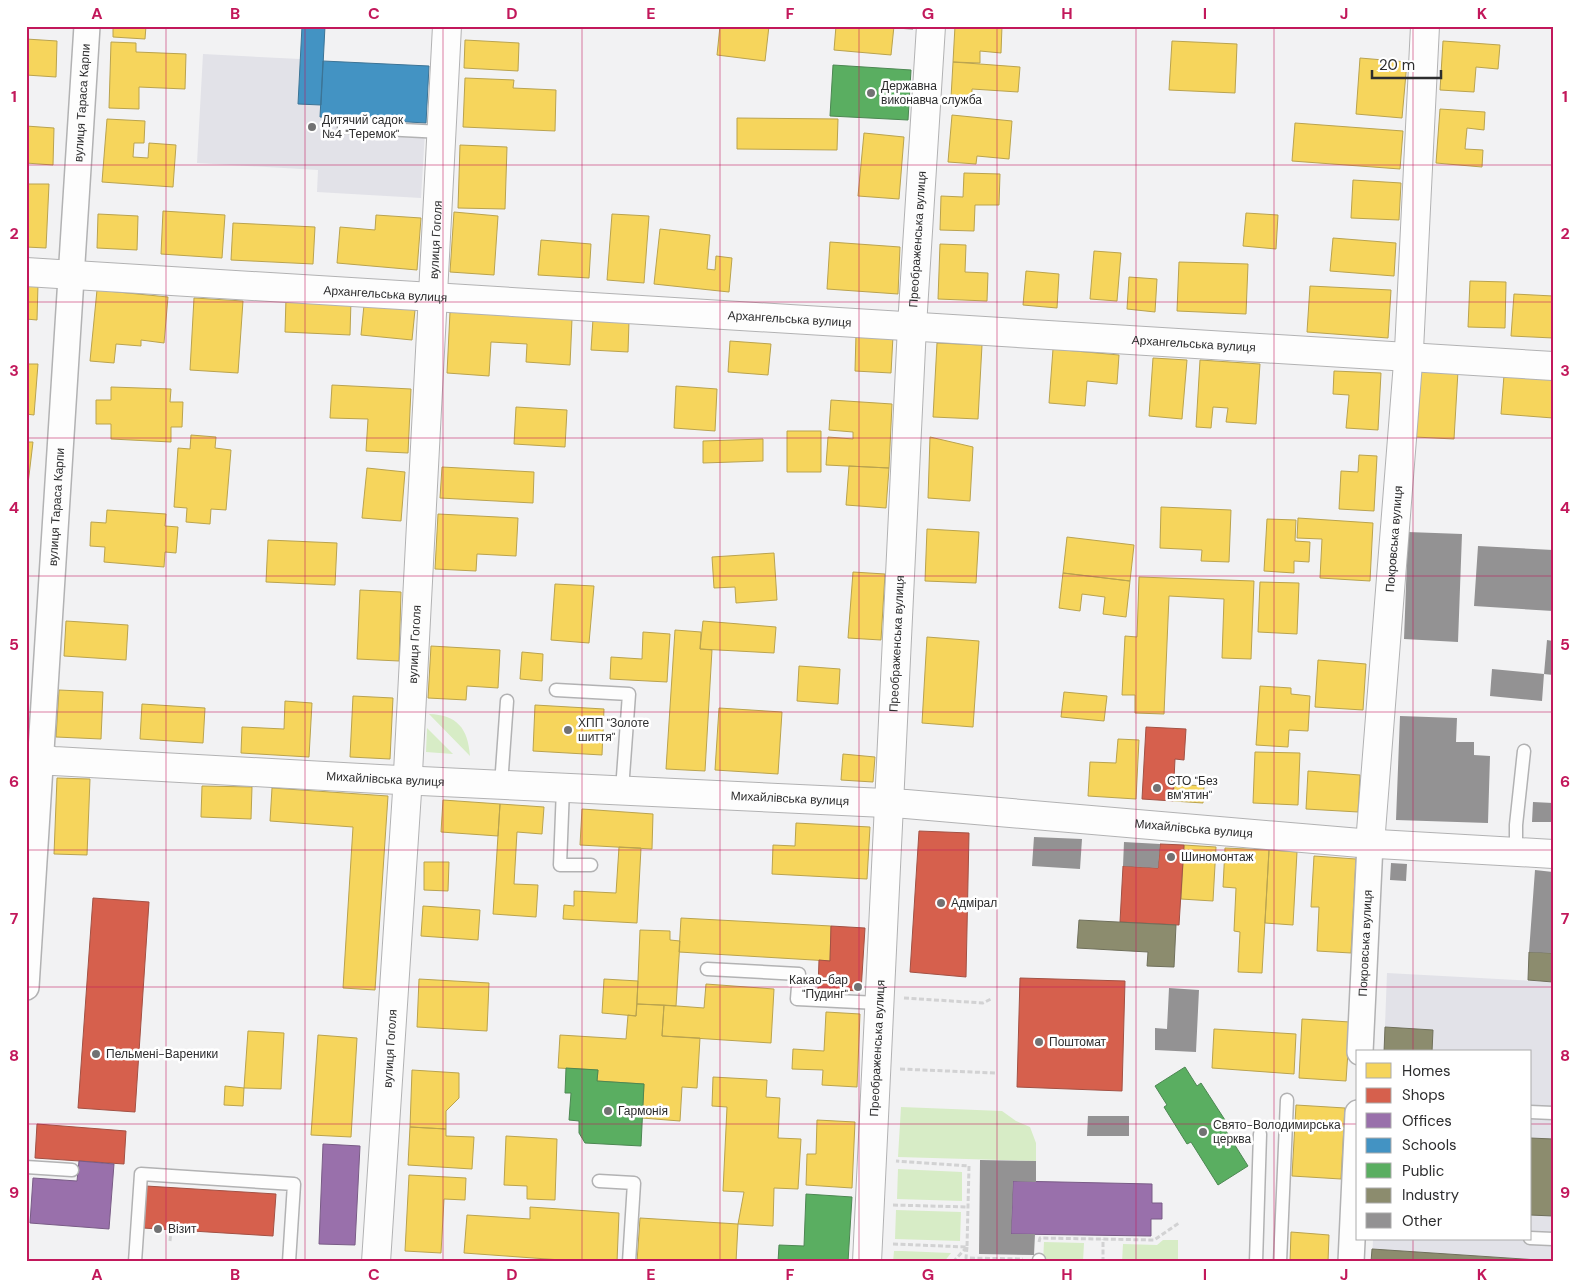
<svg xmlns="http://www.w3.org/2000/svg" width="1579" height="1288" font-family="'DM Sans',sans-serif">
  <rect width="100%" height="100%" fill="#f2f2f3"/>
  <!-- built -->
  <path fill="#e2e2e8" d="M203,54L300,59L298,104L321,105L323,61L429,66L421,198L317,192L318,170L197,163Z
    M1387,973L1553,982V1262H1372L1373,1239H1530V1052H1384Z"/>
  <!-- green -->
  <path fill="#d7ecc6" d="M429,714C457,715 468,728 470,756Z
    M427,728L453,754L426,752Z
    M901,1107L1002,1111L1016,1121L1030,1127L1036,1143V1161L898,1157Z
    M898,1169L962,1172V1201L897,1199Z
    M896,1210L961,1212L960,1241L895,1239Z
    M1163,1240H1178V1262H1122L1123,1244L1157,1245Z
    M1044,1242L1084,1243L1083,1262H1043Z
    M894,1251H902L951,1253L944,1262H893Z"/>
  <!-- homes -->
  <path fill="#f6d55c" stroke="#baa34e" d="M113,26H146L145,39L113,37Z
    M720,26H769L765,61L717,55Z
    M836,26H894L891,55L834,50Z
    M955,26H1002L1001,53L980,51V63L953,62Z
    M26,39L57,41L56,77L26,75Z
    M465,40L519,43L518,71L464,68Z
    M1172,41L1237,44L1235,93L1169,90Z
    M1443,41L1500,45L1498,69L1476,67L1474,92L1440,90Z
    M111,42L136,43V52L186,54L185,89L139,87V109L109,108Z
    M1360,58L1407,62L1402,118L1356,114Z
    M953,62L1020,67L1018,92L972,89V100L951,98Z
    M465,78L514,80L513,88L556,90L555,131L463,127Z
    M1440,109L1485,112L1484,130L1467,128L1465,149L1483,150L1482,167L1436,163Z
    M952,115L1012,121L1009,159L977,156L976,164L948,162Z
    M737,118L838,119L837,150L737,149Z
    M107,119L145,121L144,143H134L133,157L148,158L149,143L176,145L173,187L102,182Z
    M1295,123L1403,131L1400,169L1292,161Z
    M26,126L54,128L53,165L26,163Z
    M864,133L904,137L899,199L858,196Z
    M460,145L507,147L505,209L458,208Z
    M964,173L1000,174L999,205H975L974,231L940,230L941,196L963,197Z
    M1353,180L1401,183L1399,220L1351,218Z
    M26,184H49L46,248L26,247Z
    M163,211L225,215L222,258L161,254Z
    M454,212L498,216L494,275L450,272Z
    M1246,213L1278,215L1276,249L1243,246Z
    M98,214L138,216L137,250L97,248Z
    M612,214L649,216L644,283L607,280Z
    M376,215L421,218L417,270L337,263L340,227L375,230Z
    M233,223L315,227L313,264L231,260Z
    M660,229L710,235L707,269L715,270L716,256L732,258L729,292L654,284Z
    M1333,238L1396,243L1394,276L1330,271Z
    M541,240L591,244L589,278L538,275Z
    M830,242L900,247L898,294L827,289Z
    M940,244L966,245L965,272L988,273L987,301L938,299Z
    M1094,251L1121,253L1117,301L1090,299Z
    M1179,262L1248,264L1246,314L1177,311Z
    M1026,271L1059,274L1057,308L1023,305Z
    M1129,277L1157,279L1155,312L1127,309Z
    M1470,281L1506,282L1505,328L1468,327Z
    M26,284H38L37,320L26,319Z
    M1310,286L1391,290L1388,338L1307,332Z
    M97,290L168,297L164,343L141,340V346L116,344L114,363L90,361Z
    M1514,294L1553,296V338L1511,336Z
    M194,298L243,301L238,373L190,370Z
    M286,298L351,300L350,335L285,332Z
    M364,305L415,310L412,340L361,335Z
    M450,312L572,319L570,365L526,362L527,344L491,342L489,376L447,373Z
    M593,319L629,321L628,352L591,350Z
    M856,334L893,336L891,373L855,371Z
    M730,341L771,344L768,375L728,372Z
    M937,343L982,345L978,419L933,417Z
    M1053,349L1119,355L1117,384L1087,381L1085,406L1049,403Z
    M1153,358L1187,360L1182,419L1149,416Z
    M1200,360L1260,364L1256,424L1226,422L1228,408L1213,407L1211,428L1196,427Z
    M26,364H38L34,415L26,414Z
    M1419,369L1458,371L1454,439L1415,437Z
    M1334,371L1381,373L1378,430L1346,428L1349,395L1333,394Z
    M1504,375L1553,378V418L1501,414Z
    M332,385L411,389L408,453L366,451L368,419L330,418Z
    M676,386L717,389L715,431L674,428Z
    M111,387L171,389L170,402H183L182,427H171V442L111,439V424H96V400H111Z
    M831,400L892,404L889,468L826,465L828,437L853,439V432L829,430Z
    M516,407L567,410L565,447L514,444Z
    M787,431H821V472H787Z
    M191,435L216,437L215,448L231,450L226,510L211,509L210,524L186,522L187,508L174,507L178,448L190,449Z
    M930,437L973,447L970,501L928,498Z
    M763,439V461L703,463V441Z
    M26,442H33L28,484H26Z
    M1359,455L1377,456L1374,511L1339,509L1341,471L1358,472Z
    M849,466L889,468L886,508L846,505Z
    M442,467L534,472L533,503L440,498Z
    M367,468L405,472L401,521L362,518Z
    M1161,507L1231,510L1229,562L1201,561L1202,550L1160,548Z
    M107,510L166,514L165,526L178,527L176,553L165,552L164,567L104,562L105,547L90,546L91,522L106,523Z
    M438,514L518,518L516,556L477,554L476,571L435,569Z
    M1298,518L1373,523L1370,581L1320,578L1322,539L1297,538Z
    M1267,519L1296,520L1295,541L1310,542L1309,562L1294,561V573L1264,571Z
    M927,529L979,532L976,583L925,581Z
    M1067,537L1134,545L1130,581L1063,573Z
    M268,540L337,543L335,585L266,582Z
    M774,553L777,600L736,603L735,587L714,588L712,557Z
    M853,572L885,574L881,640L848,638Z
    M1063,573L1130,581L1126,617L1103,614L1105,597L1082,594L1080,611L1059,608Z
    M1139,577L1254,581L1251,659L1222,658L1224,599L1169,596L1164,714L1135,713V695H1122L1125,636L1137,637Z
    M1260,582L1299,583L1297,634L1258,632Z
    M555,584L594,586L589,643L551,640Z
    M360,590L401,592L399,661L357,659Z
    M66,621L128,625L126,660L64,656Z
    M703,621L776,627L774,653L700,649Z
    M675,630L701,632L700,649L712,650L705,771L666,769Z
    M643,632L670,634L667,682L610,679L611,657L642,659Z
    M927,637L979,641L973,727L922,723Z
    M431,646L500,650L498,688L467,686L466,700L428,698Z
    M522,652L543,654L542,681L520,679Z
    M1318,660L1366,664L1363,710L1315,707Z
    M799,666L840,669L838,704L797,701Z
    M1260,686L1291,688V694L1310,696L1308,731L1289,730L1288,747L1256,745Z
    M59,690L103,692L101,739L56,737Z
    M1064,692L1107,696L1104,721L1061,717Z
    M353,696L393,698L390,759L350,757Z
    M285,701L312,703L309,757L241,753L242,727L284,729Z
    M142,704L205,708L203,743L140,739Z
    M535,705L604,709L602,755L533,751Z
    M719,708L782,712L778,774L715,770Z
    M1118,739L1139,740L1136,799L1088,796L1090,762L1116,763Z
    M1255,752L1300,753L1298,805L1253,803Z
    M843,754L875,757L873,782L841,780Z
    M1308,771L1360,775L1358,812L1306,809Z
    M57,778L90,779L87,855L54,854Z
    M1174,784L1204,786L1203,803L1173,801Z
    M202,786L252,787L251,819L201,817Z
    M272,788L388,796L375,990L343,988L353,827L270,821Z
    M443,800L500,804L498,836L441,832Z
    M500,804L544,807L542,834L517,832L514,884L538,885L536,917L493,914Z
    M582,809L653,814L652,849L580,845Z
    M796,823L870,827L867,879L772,874L773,845L795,846Z
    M1184,845L1216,847L1213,901L1181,899Z
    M619,847L641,848L637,923L563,919L564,905L574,906V891L616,893Z
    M1225,848L1269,850L1262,973L1238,972L1240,932L1234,931L1236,888L1223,887Z
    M1269,850L1297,852L1293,925L1265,923Z
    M1314,856L1356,859L1351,953L1317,951L1319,907H1311Z
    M424,862H449L448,891L424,890Z
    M423,906L480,910L478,940L421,936Z
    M681,918L831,926L830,961L679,952Z
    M640,930L670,931V940L680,941L676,1006L637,1004Z
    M419,979L489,983L487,1031L417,1027Z
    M604,979L638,981L636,1016L602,1013Z
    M706,984L774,989L771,1043L662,1036L664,1005L704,1008Z
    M637,1004L664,1005L662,1036L700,1038L697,1088L682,1087L680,1121L642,1118L644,1084L597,1081L598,1070L558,1068L560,1035L626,1039L628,1015L636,1016Z
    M826,1012L860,1014L857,1087L822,1085L823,1070L792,1069L793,1049L824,1051Z
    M1302,1019L1350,1022L1346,1081L1299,1078Z
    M1214,1029L1296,1034L1294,1074L1212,1068Z
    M248,1031L284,1033L281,1089L244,1088Z
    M318,1035L357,1038L351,1137L311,1135Z
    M412,1070L459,1073V1098L446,1111V1129L410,1127Z
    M713,1077L767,1080L766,1097L780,1098L778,1138L801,1139L798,1189L774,1188L773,1226L738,1224L744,1192L723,1191L727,1107L712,1106Z
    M225,1086L244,1088L243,1106L224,1105Z
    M1296,1105L1345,1108L1341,1179L1292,1176Z
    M817,1120L855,1122L852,1188L806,1185L807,1154H816Z
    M410,1127L446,1129V1136L474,1137L472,1169L408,1165Z
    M506,1136L557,1139L555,1200L527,1199V1186L504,1185Z
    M409,1175L466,1178L465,1200L444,1199L441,1253L405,1251Z
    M530,1207L619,1213L617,1262H589L464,1253L467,1215L530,1219Z
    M640,1218L738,1224L736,1262H637Z
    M1291,1232L1329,1235L1328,1262H1290Z"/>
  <!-- shops -->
  <path fill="#d6604d" stroke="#a35144" d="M1146,727L1186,729L1184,760L1175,759L1173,801L1142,799Z
    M919,831L969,833L966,977L910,972Z
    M1160,844L1184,845L1179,925L1120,922L1123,866L1158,868Z
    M93,898L149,902L135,1112L78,1108Z
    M831,926L865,928L861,991L818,989L819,960L830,961Z
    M1020,978L1125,981L1122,1091L1017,1087Z
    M37,1124L126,1131L124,1164L35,1158Z
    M146,1186L276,1194L273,1236L143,1228Z"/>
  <!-- offices -->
  <path fill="#9970ab" stroke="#795c86" d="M323,1144L360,1146L355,1245L319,1244Z
    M79,1161L114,1164L109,1229L30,1223L33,1178L77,1181Z
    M1013,1181L1152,1184V1203H1162V1219H1151V1236L1011,1234Z"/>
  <!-- schools -->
  <path fill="#4393c3" stroke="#3c7496" d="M302,26H325L321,105L298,104Z
    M323,61L429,66L426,123L320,117Z"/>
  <!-- public -->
  <path fill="#5aae61" stroke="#4c8752" d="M833,65L911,70L908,120L830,116Z
    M1185,1067L1197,1086L1201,1083L1225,1120L1221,1123L1248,1166L1218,1185L1191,1142L1187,1144L1164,1107L1167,1105L1155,1086Z
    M566,1068L598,1070L597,1081L644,1084L641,1146L585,1143L579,1133V1121L569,1120L571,1093H565Z
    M806,1194L852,1197L848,1262H778L779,1245L804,1246Z"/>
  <!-- industry -->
  <path fill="#8c8c6e" stroke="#70705b" d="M894,26H913V29L894,28Z
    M1079,920L1176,925L1174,967L1147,966L1148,952L1077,948Z
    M1529,952L1553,953V982L1528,980Z
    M1385,1027L1433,1030L1432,1052H1384Z
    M1530,1138L1553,1139V1216L1530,1215Z
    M1372,1249L1553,1261V1262H1371Z"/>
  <!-- building -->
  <path fill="#939293" d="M1408,532L1462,534L1458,642L1404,639Z
    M1478,546L1553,550V611L1474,606Z
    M1547,640L1553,641V675L1544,674Z
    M1492,669L1544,674L1542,701L1490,696Z
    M1400,716L1457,718L1456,742H1474V755L1490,756L1488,823L1396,820Z
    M1533,802L1553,803V822H1532Z
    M1034,837L1082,839L1080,869L1032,866Z
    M1124,842L1160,844L1158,868L1123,866Z
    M1391,863L1407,864L1406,881L1390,880Z
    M1535,870L1553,872V953L1529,952Z
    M1169,988L1199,990L1196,1052L1155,1050V1028L1167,1029Z
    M1088,1116H1129V1136H1087Z
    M980,1160L1036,1161V1182L1013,1181L1011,1234H1035L1034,1255L979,1254Z"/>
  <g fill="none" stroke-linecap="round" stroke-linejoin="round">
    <!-- lane casing -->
    <g stroke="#b2b2b3" stroke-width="15">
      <path id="lane" d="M344,127L442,132
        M556,690L629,694L622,790
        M501,785L507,701
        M563,788L560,865H591
        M1516,853V825L1524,751
        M707,969L799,974L797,999L878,1003
        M1530,1112L1553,1113
        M26,1167L72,1170
        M599,1181L634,1183L629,1262
        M1530,1238L1553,1239
        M135,1262L141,1174L294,1184L289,1262
        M1039,1262V1260
        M1256,1262L1260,1134
        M1280,1262L1287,1100"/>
    </g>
    <!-- street casing -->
    <g stroke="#b2b2b3" stroke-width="28">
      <g id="street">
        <path id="s1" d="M26,987L87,26"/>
        <path id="s2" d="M1360,1052L1370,844"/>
        <path d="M1351,1262L1358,1113"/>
      </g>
    </g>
    <!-- secondary casing -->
    <g stroke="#b2b2b3" stroke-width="30">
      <g id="secondary">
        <path id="s3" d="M26,272L1553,366"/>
        <path id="s4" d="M26,758L54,761L379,779L906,804L1360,843L1553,854"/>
        <path id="s5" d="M1370,844L1409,350L1425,26"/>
        <path id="s6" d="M376,1262L407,792L447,26"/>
        <path id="s7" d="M867,1262L912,326L931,26"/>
      </g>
    </g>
    <!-- path -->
    <path stroke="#d2d2d3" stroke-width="3" stroke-dasharray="5 2.5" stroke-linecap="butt" d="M904,998L983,1003L991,999
      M900,1069L995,1073
      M893,1205L968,1207
      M170,1241L171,1230
      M1039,1242L1040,1238L1154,1240L1179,1223
      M893,1244L967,1247L969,1166L896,1161
      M967,1247L966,1258L1023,1259
      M953,1262L966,1248
      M1103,1262V1239"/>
    <!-- lane -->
    <use href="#lane" stroke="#fdfdfd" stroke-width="12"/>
    <!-- street -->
    <use href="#street" stroke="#fdfdfd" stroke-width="25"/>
    <!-- secondary -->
    <use href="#secondary" stroke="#fdfdfd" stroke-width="28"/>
  </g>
  <!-- grid -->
  <path fill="none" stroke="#c2185b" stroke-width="1" stroke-opacity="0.55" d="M166,26V1262M305,26V1262M443,26V1262M582,26V1262M720,26V1262M859,26V1262M997,26V1262M1136,26V1262M1274,26V1262M1413,26V1052M26,165H1553M26,302H1553M26,438H1553M26,576H1553M26,712H1553M26,850H1553M26,987H1553M26,1124H1358M1530,1124H1553M1413,1239V1262"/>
  <!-- markers -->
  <g fill="#727273" stroke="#fff" stroke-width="2">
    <circle cx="871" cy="93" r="5"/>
    <circle cx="312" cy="127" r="5"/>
    <circle cx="568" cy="730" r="5"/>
    <circle cx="1157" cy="788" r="5"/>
    <circle cx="1171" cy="857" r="5"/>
    <circle cx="941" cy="903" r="5"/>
    <circle cx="858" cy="987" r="5"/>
    <circle cx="1039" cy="1042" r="5"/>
    <circle cx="96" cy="1054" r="5"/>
    <circle cx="608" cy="1111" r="5"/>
    <circle cx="1203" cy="1132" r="5"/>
    <circle cx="158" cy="1229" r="5"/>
  </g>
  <g text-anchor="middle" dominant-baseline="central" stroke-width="5" stroke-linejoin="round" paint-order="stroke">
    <!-- poi labels -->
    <g font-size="12" fill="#2d2d2e" stroke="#fff" text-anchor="start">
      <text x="881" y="86">Державна<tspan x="881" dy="14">виконавча служба</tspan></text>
      <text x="322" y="120">Дитячий садок<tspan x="322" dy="14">№4 "Теремок"</tspan></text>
      <text x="578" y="723">ХПП "Золоте<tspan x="578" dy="14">шиття"</tspan></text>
      <text x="1167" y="781">СТО "Без<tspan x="1167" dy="14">вм'ятин"</tspan></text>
      <text x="1181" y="857">Шиномонтаж</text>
      <text x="951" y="903">Адмірал</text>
      <text x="848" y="980" text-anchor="end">Какао-бар<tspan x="848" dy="14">"Пудинг"</tspan></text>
      <text x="1049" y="1042">Поштомат</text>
      <text x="106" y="1054">Пельмені-Вареники</text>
      <text x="618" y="1111">Гармонія</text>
      <text x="1213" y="1125">Свято-Володимирська<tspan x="1213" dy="14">церква</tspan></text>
      <text x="168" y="1229">Візит</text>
    </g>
    <!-- street labels -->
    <g font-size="12" fill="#2d2d2e" stroke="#fff">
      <text stroke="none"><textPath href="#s1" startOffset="886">вулиця Тараса Карпи</textPath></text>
      <text stroke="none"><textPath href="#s7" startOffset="1024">Преображенська вулиця</textPath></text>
      <text stroke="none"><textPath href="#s6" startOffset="1024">вулиця Гоголя</textPath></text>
      <text stroke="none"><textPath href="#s3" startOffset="360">Архангельська вулиця</textPath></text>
      <text stroke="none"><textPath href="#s3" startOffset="765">Архангельська вулиця</textPath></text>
      <text stroke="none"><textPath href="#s3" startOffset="1170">Архангельська вулиця</textPath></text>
      <text stroke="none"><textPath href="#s1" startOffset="481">вулиця Тараса Карпи</textPath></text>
      <text stroke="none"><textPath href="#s5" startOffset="306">Покровська вулиця</textPath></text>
      <text stroke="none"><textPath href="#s6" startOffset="619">вулиця Гоголя</textPath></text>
      <text stroke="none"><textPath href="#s7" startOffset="619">Преображенська вулиця</textPath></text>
      <text stroke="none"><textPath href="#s4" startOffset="360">Михайлівська вулиця</textPath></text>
      <text stroke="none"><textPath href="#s4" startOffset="765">Михайлівська вулиця</textPath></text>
      <text stroke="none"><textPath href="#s4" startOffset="1170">Михайлівська вулиця</textPath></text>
      <text stroke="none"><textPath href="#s2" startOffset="109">Покровська вулиця</textPath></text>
      <text stroke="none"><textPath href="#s6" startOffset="214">вулиця Гоголя</textPath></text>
      <text stroke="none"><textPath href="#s7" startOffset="214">Преображенська вулиця</textPath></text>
    </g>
  </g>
  <!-- border -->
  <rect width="1579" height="1288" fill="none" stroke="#ffffff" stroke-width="55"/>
  <!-- legend -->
  <rect x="1356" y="1050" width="175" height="190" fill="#ffffff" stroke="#ababab"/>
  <rect x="1366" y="1063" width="25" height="15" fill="#f6d55c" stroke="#ababab"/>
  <text x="1402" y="1076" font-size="15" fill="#2d2d2e">Homes</text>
  <rect x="1366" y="1088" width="25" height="15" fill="#d6604d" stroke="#ababab"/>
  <text x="1402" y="1100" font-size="15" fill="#2d2d2e">Shops</text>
  <rect x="1366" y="1113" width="25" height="15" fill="#9970ab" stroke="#ababab"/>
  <text x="1402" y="1126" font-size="15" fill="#2d2d2e">Offices</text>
  <rect x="1366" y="1138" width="25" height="15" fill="#4393c3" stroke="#ababab"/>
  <text x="1402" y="1150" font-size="15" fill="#2d2d2e">Schools</text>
  <rect x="1366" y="1163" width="25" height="15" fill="#5aae61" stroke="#ababab"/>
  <text x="1402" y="1176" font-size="15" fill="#2d2d2e">Public</text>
  <rect x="1366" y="1188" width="25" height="15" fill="#8c8c6e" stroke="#ababab"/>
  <text x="1402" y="1200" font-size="15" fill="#2d2d2e">Industry</text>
  <rect x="1366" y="1213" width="25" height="15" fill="#939293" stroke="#ababab"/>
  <text x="1402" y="1226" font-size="15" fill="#2d2d2e">Other</text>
  <!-- scale -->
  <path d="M1372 70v8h69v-8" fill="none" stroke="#2d2d2e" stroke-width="2.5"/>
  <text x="1379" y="70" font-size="15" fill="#2d2d2e" stroke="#ffffff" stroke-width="4" paint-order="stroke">20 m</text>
  <rect x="28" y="28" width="1524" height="1232" fill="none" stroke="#c2185b" stroke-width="2"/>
  <g font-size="16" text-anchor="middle" font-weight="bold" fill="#c2185b">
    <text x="97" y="19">A</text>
    <text x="235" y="19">B</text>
    <text x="374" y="19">C</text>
    <text x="512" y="19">D</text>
    <text x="651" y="19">E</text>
    <text x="790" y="19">F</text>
    <text x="928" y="19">G</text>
    <text x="1067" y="19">H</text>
    <text x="1205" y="19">I</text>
    <text x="1344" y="19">J</text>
    <text x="1482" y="19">K</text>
    <text x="14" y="102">1</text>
    <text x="1565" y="102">1</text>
    <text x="14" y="239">2</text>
    <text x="1565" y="239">2</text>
    <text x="14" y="376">3</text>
    <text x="1565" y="376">3</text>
    <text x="14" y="513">4</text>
    <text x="1565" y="513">4</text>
    <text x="14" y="650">5</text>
    <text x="1565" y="650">5</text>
    <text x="14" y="787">6</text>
    <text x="1565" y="787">6</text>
    <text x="14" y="924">7</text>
    <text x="1565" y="924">7</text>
    <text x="14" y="1061">8</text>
    <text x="1565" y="1061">8</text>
    <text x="14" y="1198">9</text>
    <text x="1565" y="1198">9</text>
    <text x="97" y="1280">A</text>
    <text x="235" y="1280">B</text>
    <text x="374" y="1280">C</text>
    <text x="512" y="1280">D</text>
    <text x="651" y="1280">E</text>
    <text x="790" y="1280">F</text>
    <text x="928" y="1280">G</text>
    <text x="1067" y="1280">H</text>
    <text x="1205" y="1280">I</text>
    <text x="1344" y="1280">J</text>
    <text x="1482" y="1280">K</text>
  </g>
</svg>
